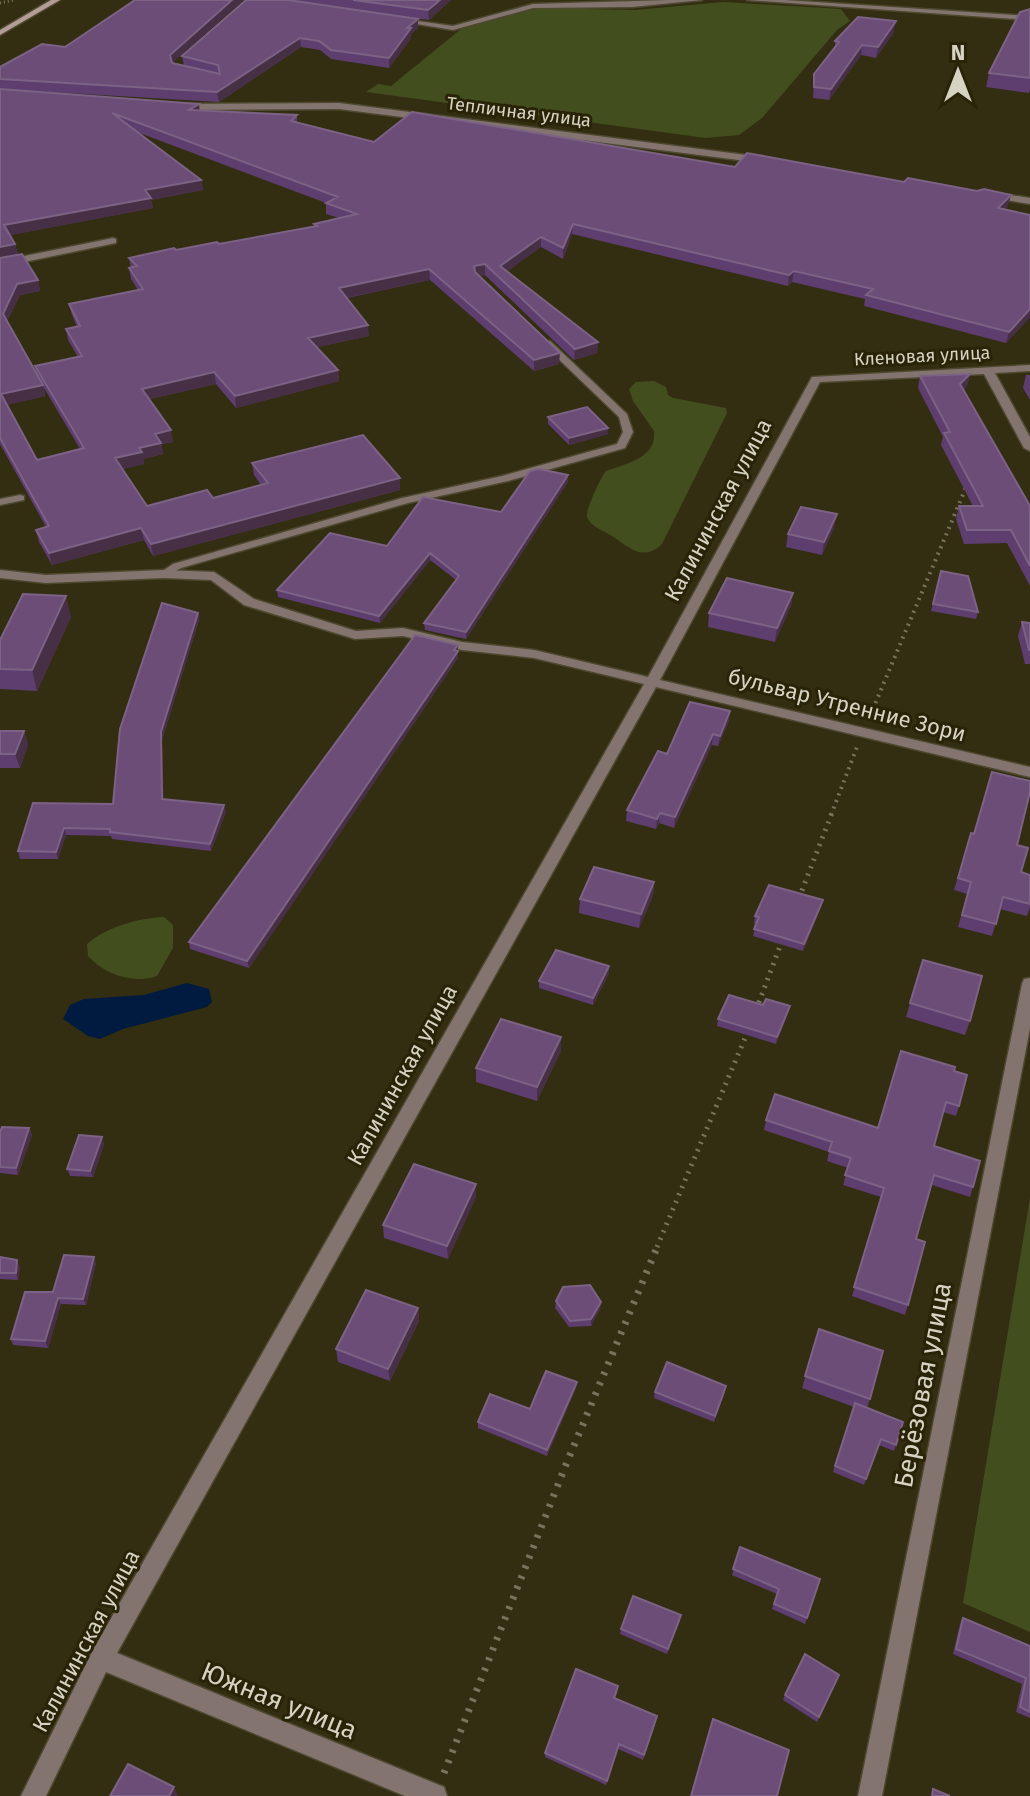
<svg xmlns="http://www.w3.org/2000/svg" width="1030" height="1796" font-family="'Fira Sans',sans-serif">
  <rect width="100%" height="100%" fill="#332d12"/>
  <!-- green -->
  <path fill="#434e1f" d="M723,2L841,9L850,21L837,30L762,118L739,135L706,138L366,92L378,84L391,86L466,25L540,8L635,10Z
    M654,381L666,387L668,395L673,398L726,408L727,413L662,544C642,563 628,546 612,536C604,531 591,527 587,517C585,511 601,477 606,471C626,464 657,458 654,431L633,401L629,389L636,382Z
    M164,917L173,925V948L157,976C133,984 105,975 88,956L87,944C106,927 139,918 164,917Z
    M1030,1198V1632L963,1603Z"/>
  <!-- water -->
  <path fill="#011b40" d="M187,983L209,989L212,1002L207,1007L123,1029L100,1039L88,1036L63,1019L70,1005L84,999L144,995Z"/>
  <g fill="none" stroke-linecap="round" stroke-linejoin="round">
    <!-- service casing -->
    <g stroke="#4d482e" stroke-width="3">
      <path id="service" d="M113,238L116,239V243L0,267V261Z
        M544,341H550L627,414L633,432L625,448L508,481L408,503L181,568L164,577L158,574L173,564L402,498L502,476L617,444L623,432L619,417L544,345Z
        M20,495L24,496V500L0,505V499Z"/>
    </g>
    <!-- minor casing -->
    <g stroke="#4d482e" stroke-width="3">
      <path id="minor" d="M669,0H702L632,7L533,8L453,30L392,20L396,18L453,26L533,4Z
        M747,0H785L1030,16V20Z
        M339,103L762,157L766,160L762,163L339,109L177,110L173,107L177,104Z
        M991,192L1030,198V204L988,197V193Z
        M1030,365V371L995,373L1030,437V451L1024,448L984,374L820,382L660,680L1030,767V777L656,687L117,1653L444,1787L447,1796H405L106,1672L46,1796H21L93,1650L644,684L534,658L462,650L403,636L355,639L244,605L211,580L164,578L46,583L0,578V570L46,575L164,570L214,572L254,599L356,631L403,628L462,642L534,650L648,677L812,377Z
        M1030,978V1028L882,1796H858L1022,984L1024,979Z"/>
    </g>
    <!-- secondary casing -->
    <g stroke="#4d482e" stroke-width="3">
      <path id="secondary" d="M51,0H60L0,35V30Z"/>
    </g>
    <!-- path-far3 -->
    <path stroke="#78735d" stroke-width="3" stroke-dasharray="1 3" stroke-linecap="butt" d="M0,3L14,0"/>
    <!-- path-far2 -->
    <path stroke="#78735d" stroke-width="4" stroke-dasharray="2 5" stroke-linecap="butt" d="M870,716L967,485
      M831,815L857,747"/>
    <!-- path-far1 -->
    <path stroke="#78735d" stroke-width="5" stroke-dasharray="2 6" stroke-linecap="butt" d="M799,898L832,813
      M756,1010L782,941
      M657,1247L748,1031"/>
    <!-- path -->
    <path stroke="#78735d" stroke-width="7" stroke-dasharray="3 8" stroke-linecap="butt" d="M444,1773L565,1467L658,1245"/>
    <!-- service -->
    <use href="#service" fill="#837470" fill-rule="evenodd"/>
    <!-- minor -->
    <use href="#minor" fill="#837470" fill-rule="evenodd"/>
    <!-- secondary -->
    <use href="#secondary" fill="#b49c96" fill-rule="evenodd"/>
  </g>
  <!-- wall -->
  <path fill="#5e3d6f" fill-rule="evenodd" d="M243,0L172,63L184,66L182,56L246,0L418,28L411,34V38L389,68L331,59L320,50L301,47L219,102L16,90L200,111L297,115V122L374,142L735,167L1008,206L1005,210L1030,317L1006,343L864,306L865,299L792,282L788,286L572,234L563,259L541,247L507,271L598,342L597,353L574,360L485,275L479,276L559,364L534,371L430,280L347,298L369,336L317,347L338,370L339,381L236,408L216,384L150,399L173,442L161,444L163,454L143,459L144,464L122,469L147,506L213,498L261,485L254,475L252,463L400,478V490L153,556L144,540L52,565L39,542L36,530L46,527L0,444V68L65,47ZM137,132L326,203V214L339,218L314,224L315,227L219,244L129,258L131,268H129L131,279L138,290L69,304L72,315L77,327L66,329L68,340L78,357L35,366L36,373L7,321L20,295L40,291L38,280L10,256L18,254L15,244L10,235L153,208L151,200L203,190L201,180ZM44,388L80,449L37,460L6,405L45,396Z
    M290,0H451L429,20Z
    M1030,9V90L1029,93L986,87L989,73Z
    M894,32L876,58L861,55L829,100L813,98L814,74L835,47V41Z
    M970,374L967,386L964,390L1030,506V586L1007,543L964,544L956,519L959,506H973L941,445L943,437L918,388L920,376Z
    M1026,375H1030V400L1023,388Z
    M548,417L608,428V434L569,445L548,424Z
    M568,482L466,639L425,630L424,623L456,580L430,560L380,623L278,597L277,590L387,546L501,512Z
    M834,528L822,555L786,547L788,534Z
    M941,571L978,612L976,619L931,611Z
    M793,593L791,606L775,642L708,627L709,613Z
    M198,613L199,620L162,740L163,799L226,812L211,851L112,839L111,836L66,835L58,859H20L18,851L113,804Z
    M71,617L37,691L0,689V640Z
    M1022,622L1030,623V664H1025L1018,636Z
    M458,645V658L249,968L190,949L189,942Z
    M729,721L718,746L712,745L674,828L659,823L656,829L626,821L627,810L667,754Z
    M0,731H24L28,745L20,768H0Z
    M971,833L1017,845L1021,872L1030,875V907L1027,916L1000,909L992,936L958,927L967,894L954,890Z
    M654,882L653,896L639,928L579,913L580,899Z
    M823,900L821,907L803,951L753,936L756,924L754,923L755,916Z
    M609,966V973L593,1005L539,988V981Z
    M910,1003L970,1021L965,1035L906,1017Z
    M788,1013L776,1044L717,1026L718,1019Z
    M561,1051L537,1101L476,1082V1068Z
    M954,1071L959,1106L956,1116L943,1112L934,1146L973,1187L970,1197L932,1185L916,1239L908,1305L905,1315L852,1296L881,1197L843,1185L848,1168L827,1161L829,1152L764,1130L766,1120L878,1128Z
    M29,1128L32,1135L18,1175L0,1173V1132Z
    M104,1144L93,1177L70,1176L67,1169Z
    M476,1184V1197L448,1259L384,1238L383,1225Z
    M0,1257L20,1267L18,1280L0,1279Z
    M96,1263L86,1305L61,1304L48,1348L13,1345L11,1339Z
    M556,1301L601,1302L600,1309L591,1326L569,1327L555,1308Z
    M418,1308L419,1321L390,1381L338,1362L336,1349Z
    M819,1329L870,1399L867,1408L896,1445L894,1451L879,1445L864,1485L833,1472L854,1407L802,1388Z
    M576,1388L547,1456L478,1428V1422L530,1409Z
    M655,1392H725L714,1422L654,1398Z
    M740,1547L820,1579L805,1624L772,1609L777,1594L732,1575Z
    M963,1618L1030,1646V1718L1016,1712L1022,1684L953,1654L960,1624Z
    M680,1621L667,1654L620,1634L621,1629Z
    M839,1675L817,1722L783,1700L785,1695Z
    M618,1691L615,1698L656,1721L643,1760L618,1749L606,1785L545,1757V1753Z"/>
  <!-- shaded-wall -->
  <path fill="#473046" d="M232,0H243L171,64L170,55Z
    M440,0H451L429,20L428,10Z
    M418,19V28L411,34V38L389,68V58L407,28Z
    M896,21L894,32L876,58L878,47Z
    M300,38L301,47L219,102L217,92Z
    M862,45L861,55L829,100L831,89Z
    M199,104L200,114L189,110Z
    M201,180L203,190L151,200L153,208L6,236L4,225L145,190Z
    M1011,195L1008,206L996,219L998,208Z
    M573,224L572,234L563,259V248Z
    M541,237V247L500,277V266Z
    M15,244L18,254L0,259V247Z
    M485,264V275L474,277V266Z
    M429,269L430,280L340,299L339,288Z
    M794,271L792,282L788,286L789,275Z
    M38,280L40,291L20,295L5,325L3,314L17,284Z
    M1030,309V317L1006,343L1009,332Z
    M368,325L369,336L309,349L308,338Z
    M598,342L597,353L574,360L575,349Z
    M560,353L559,364L534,371V360Z
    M338,370L339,381L236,408L235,396Z
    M214,372L216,384L145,400L142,389Z
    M970,374L967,386L958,397L960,384Z
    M43,385L45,396L3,406L1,394Z
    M608,428V434L569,445V438Z
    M171,430L173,442L161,444L163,454L143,459L144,464L117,470L115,458L139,448L155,434Z
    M568,475V482L466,639V632Z
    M400,478V490L153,556L151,544Z
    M837,514L834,528L822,555L824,542Z
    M141,528L144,540L52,565L49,553Z
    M430,553V560L380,623L379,616Z
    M793,593L791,606L775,642L777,628Z
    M66,596L71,617L37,691L32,670Z
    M198,613L199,620L162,740L164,806L162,799L161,732Z
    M458,645V658L249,968L247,961Z
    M730,711L729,721L718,746L720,736Z
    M24,731L28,745L20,768L15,754Z
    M713,734L712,745L674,828L675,817Z
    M224,805L226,812L211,851L210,844Z
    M660,813L659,823L656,829L657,819Z
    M64,828L66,835L58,859L56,852Z
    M654,882L653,896L639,928L641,914Z
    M823,900L821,907L803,951L804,944Z
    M609,966V973L593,1005V998Z
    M790,1006L788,1013L776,1044L777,1037Z
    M561,1037V1051L537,1101V1087Z
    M29,1128L32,1135L18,1175L16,1168Z
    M102,1137L104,1144L93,1177L90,1171Z
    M476,1184V1197L448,1259L447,1246Z
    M94,1257L96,1263L86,1305L83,1299Z
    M17,1260L20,1267L18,1280L16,1273Z
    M58,1298L61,1304L48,1348L45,1341Z
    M601,1302L600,1309L591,1326V1319Z
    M418,1308L419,1321L390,1381L388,1369Z
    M577,1382L576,1388L547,1456V1450Z
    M174,1787L178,1796H169Z"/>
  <!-- building -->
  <path fill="#6b4d78" stroke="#7c6284" stroke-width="2" d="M135,0H232L170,55L172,63L220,74L218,65L182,56L246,0H288L418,19L407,28H411L389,58L331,50L319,41L300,38L217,92L0,79V67L42,44L65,47Z
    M353,0H440L428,10Z
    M1030,9V78L989,73L1020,12Z
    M858,17L896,21L878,47L862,45L831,89L814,87V74L839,42L835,41Z
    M0,89L199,104L189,110L297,115L291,121L374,142L412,112L735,167L747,153L904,182L908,178L977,191L984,189L1011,195L998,208L1030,215V309L1009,332L866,295L873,289L794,271L789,275L573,224L563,248L541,237L500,266L598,342L575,349L485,264L474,266L475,272L560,353L534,360L429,269L339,288L368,325L308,338L338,370L235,396L214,372L142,389L171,430L155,434L161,443L139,448L142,452L115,458L147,506L207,490L213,498L268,483L252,463L363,435L400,478L151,544L141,528L49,553L36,530L49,526L0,438V258L22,254L38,280L17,284L3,314L43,385L1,394L37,460L84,448L35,366L82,356L66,329L80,326L69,304L143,289L129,268L137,266L129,258L174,248L176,250L217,242L219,244L317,226L314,224L357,214L326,203L338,197L112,113L201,180L145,190L151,198L4,225L15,244L0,247Z
    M970,374L960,384L1030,506V566L1011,530H967L959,506H983L944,433L950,432L920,376Z
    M587,407L608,428L569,438L548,417Z
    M539,469L568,475L466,632L424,623L459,576L430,553L379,616L277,590L330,533L387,546L423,497L501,512L530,471Z
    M801,507L837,514L824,542L788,534Z
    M941,571L968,576L978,612L933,604Z
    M727,578L793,593L777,628L709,613Z
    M23,594L66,596L32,670L0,669V640Z
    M162,603L198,613L161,732L162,799L224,805L210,844L110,832V829L64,828L56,852L18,851L33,803L113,804L120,729Z
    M1022,622L1030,623V650H1029Z
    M415,635L458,645L454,650L458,651L247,961L189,942Z
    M690,702L730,711L720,736L713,734L675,817L660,813L657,819L627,810L658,751L667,754Z
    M0,731H24L15,754H0Z
    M992,772L1030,781V792L1017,845L1028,848L1021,872L1030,875V904L1003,897L996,924L962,915L971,882L958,878L971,833L974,834Z
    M594,867L654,882L641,914L580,899Z
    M769,885L823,900L804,944L754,929L759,917L755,916Z
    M556,950L609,966L593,998L539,981Z
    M923,960L982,976L970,1021L910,1003Z
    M729,995L763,1005L766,999L790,1006L777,1037L718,1019Z
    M501,1019L561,1037L537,1087L476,1068Z
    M901,1051L955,1067L954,1071L967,1075L959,1106L946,1102L934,1146L980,1161L973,1187L934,1175L916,1239L925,1242L908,1305L854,1287L884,1188L845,1175L851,1158L829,1151L832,1142L766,1120L775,1094L878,1128Z
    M2,1127L29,1128L16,1168L0,1167V1132Z
    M79,1135L102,1137L90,1171L67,1169Z
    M414,1164L476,1184L447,1246L383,1225Z
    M64,1255L94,1257L83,1299L58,1298L45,1341L11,1339L25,1292H53Z
    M0,1257L17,1260L16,1273H0Z
    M590,1285L601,1302L591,1319L570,1321L556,1301L563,1287Z
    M366,1290L418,1308L388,1369L336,1349Z
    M819,1329L883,1351L870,1399L805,1376Z
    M667,1362L726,1386L715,1416L655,1392Z
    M546,1371L577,1382L547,1450L478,1422L490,1394L530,1409Z
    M855,1403L903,1422L896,1445L881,1439L866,1479L835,1466Z
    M740,1547L820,1579L807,1618L774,1604L779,1589L733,1569Z
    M633,1596L681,1615L668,1649L621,1629Z
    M963,1618L1030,1646V1712L1020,1707L1026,1678L956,1649Z
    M805,1654L839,1675L819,1717L785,1695Z
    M576,1669L618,1686L614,1698L657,1716L644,1755L619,1744L607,1781L545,1753Z
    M713,1719L789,1750L777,1796H691Z
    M128,1764L174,1787L169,1796H110Z
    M933,1789L950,1796H932Z"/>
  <g text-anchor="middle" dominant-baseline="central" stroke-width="6" stroke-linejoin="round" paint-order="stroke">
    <!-- far-street labels -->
    <g font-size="18" fill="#d6d3c3" stroke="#292307">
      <text transform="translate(519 112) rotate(7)">Тепличная улица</text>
      <text transform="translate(922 356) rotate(-3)">Кленовая улица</text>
    </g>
    <!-- street labels -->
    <g font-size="22" fill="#d6d3c3" stroke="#292307">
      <text transform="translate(718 510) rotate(-62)">Калининская улица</text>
      <text transform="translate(847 705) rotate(14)">бульвар Утренние Зори</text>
      <text transform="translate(402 1075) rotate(-61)">Калининская улица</text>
      <text transform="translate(86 1641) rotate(-62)">Калининская улица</text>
    </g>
    <!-- near-street labels -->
    <g font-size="26" fill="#d6d3c3" stroke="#292307">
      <text transform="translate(923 1385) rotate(-79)">Берёзовая улица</text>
      <text transform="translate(279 1701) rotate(22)">Южная улица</text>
    </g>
  </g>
  <!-- north arrow -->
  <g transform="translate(958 72)" stroke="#292307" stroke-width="6" paint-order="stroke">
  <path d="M0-6L14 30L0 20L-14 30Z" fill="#d6d3c3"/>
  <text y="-12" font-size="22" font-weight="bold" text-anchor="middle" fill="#d6d3c3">N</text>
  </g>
</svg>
